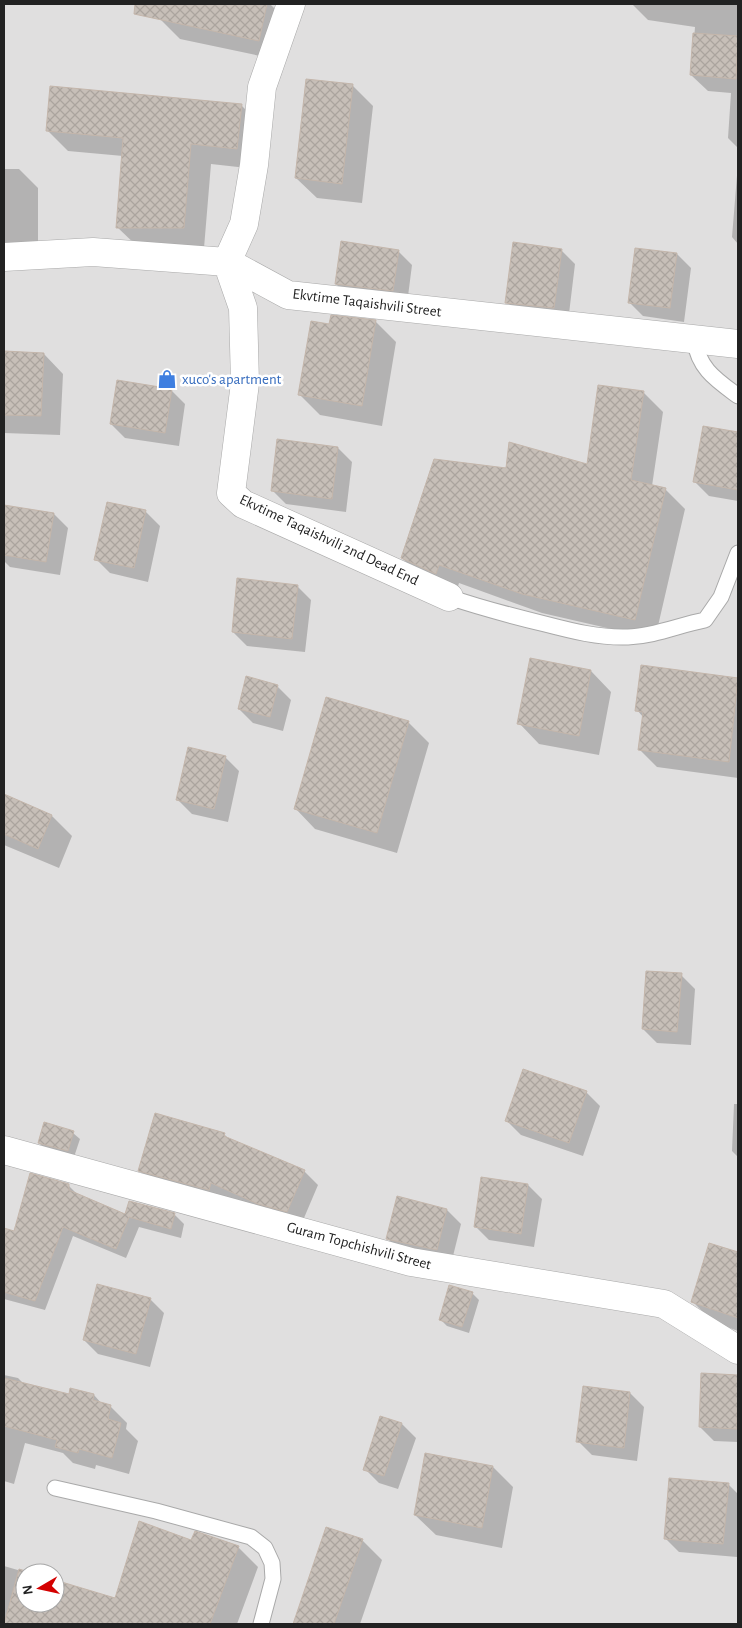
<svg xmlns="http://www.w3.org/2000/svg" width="742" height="1628" font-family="'Alegreya Sans',sans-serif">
  <defs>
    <pattern id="building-cross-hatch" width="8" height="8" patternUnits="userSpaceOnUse" patternTransform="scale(1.25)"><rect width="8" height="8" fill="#c7bfb8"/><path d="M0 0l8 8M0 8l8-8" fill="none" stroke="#aba49e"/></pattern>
  </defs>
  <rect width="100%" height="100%" fill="#f2efe9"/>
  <!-- residential -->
  <path fill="#e0dfdf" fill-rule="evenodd" d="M4,4H738V1624H4ZM25,1573H55V1603H25Z"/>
  <!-- shadow -->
  <path fill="#0003" d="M163,4H270L287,21L279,60L180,39L160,19Z
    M632,4H738V148L728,138L731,93L708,91L691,75L695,27L648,20Z
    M352,85L373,106L362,203L317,198L296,178Z
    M241,105L261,125L257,169L211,164L204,248L138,247L117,227L123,156L68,151L47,130Z
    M738,163V244L732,237Z
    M4,169H19L38,188V245H4Z
    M561,250L575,264L568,322L521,317L507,302Z
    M398,251L412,265L407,304L350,298L336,284Z
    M677,254L691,268L684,322L643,316L629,302Z
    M375,321L396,342L382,426L320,415L300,395L331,325Z
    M4,353L44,354L63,374L60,435L4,433Z
    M171,390L185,404L179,446L125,438L111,424Z
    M643,392L663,412L652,486L665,489L685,509L655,639L542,613L459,583L456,593L422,578L402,558L507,470L588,465Z
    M704,428L738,434V501L709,496L695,482Z
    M338,448L352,462L346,512L286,504L272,490Z
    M108,503L146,512L160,526L148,582L110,573L96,559Z
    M4,506L54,514L68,528L60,575L10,567L4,561Z
    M297,586L311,600L305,652L247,646L233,632Z
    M642,666L738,679V778L657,767L639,749L643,717L637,710Z
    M591,671L611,692L599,755L539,744L519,723Z
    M277,686L291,700L283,731L253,723L239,709Z
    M408,722L429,743L397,853L315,829L295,808Z
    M225,757L239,771L228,822L192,814L178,800Z
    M4,796L52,816L72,836L59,868L4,845Z
    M681,975L695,989L691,1045L657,1043L643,1029Z
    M586,1092L600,1106L583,1156L521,1135L507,1121Z
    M734,1104H738V1157L732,1151Z
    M73,1133L80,1139L74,1157L46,1150L39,1143Z
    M224,1134L229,1139L304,1171L318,1185L301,1225L274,1217L225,1196L223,1204L153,1184L139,1170Z
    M68,1185L79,1196L126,1215L174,1214L184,1224L181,1238L139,1227L126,1258L73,1236L45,1310L4,1299V1230L15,1233Z
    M528,1185L542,1199L534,1247L489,1240L475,1226Z
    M398,1197L447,1210L461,1224L451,1264L402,1253L388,1239Z
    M710,1245L738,1254V1331L713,1322L693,1302Z
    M472,1293L479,1300L469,1333L447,1326L440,1319Z
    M150,1299L164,1313L150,1367L98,1354L84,1340Z
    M4,1375L18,1378L24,1384L70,1395H94L102,1404L110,1406L127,1423L126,1429L138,1441L129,1474L96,1465L95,1469L73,1463L63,1453L25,1443L14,1484L4,1481Z
    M702,1375L738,1377V1442L714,1441L700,1427Z
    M630,1393L644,1407L637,1461L592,1455L578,1441Z
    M381,1418L402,1424L416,1438L398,1489L379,1483L365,1469Z
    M493,1467L513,1487L502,1548L436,1535L415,1515Z
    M728,1484L738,1494L737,1557L679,1552L665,1538Z
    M327,1528L362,1540L382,1560L360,1624H294Z
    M192,1542L238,1547L258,1567L237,1624H4V1566L28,1573H25V1603H55V1581L116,1600Z"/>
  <!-- building -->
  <path fill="url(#building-cross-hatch)" stroke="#c4b6ab" d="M135,4H267L259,41L134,14Z
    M693,33L738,36L736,79L690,75Z
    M306,79L353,84L342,184L295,178Z
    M50,86L242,104L237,149L191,144L184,228H116L123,138L46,131Z
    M341,241L399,250L393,291L335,284Z
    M513,242L562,249L554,308L505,303Z
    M635,248L677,253L670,308L628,303Z
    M331,315L376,320L362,406L298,395L311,321L329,324Z
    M4,351L44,353L41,416L4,415Z
    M117,380L172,389L165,433L110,424Z
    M598,385L644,391L631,480L666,488L635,620L522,594L439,565L436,574L401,558L434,459L506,468L509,442L587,464Z
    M703,426L738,432V490L693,482Z
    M277,439L338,447L332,499L271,491Z
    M107,502L146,510L134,568L94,560Z
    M4,505L54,513L46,562L4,555Z
    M237,578L298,585L292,639L232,632Z
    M530,658L591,670L579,736L517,724Z
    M641,665L738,678L729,762L638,750L643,712L635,711Z
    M246,676L278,685L270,717L238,709Z
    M326,697L409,721L377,833L294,809Z
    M188,747L226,756L214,809L176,800Z
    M4,794L52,815L38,849L4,834Z
    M646,971L682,973L677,1032L642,1029Z
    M523,1069L587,1091L569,1143L505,1121Z
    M155,1113L225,1133L224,1136L305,1170L287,1212L258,1204L211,1183L209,1190L138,1171Z
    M44,1122L74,1131L68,1151L38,1143Z
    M30,1173L69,1184V1190L125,1214L129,1201L175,1213L171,1229L129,1217L116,1249L63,1227L35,1301L4,1292V1228L14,1231Z
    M481,1177L528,1184L521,1234L474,1227Z
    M397,1196L447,1209L437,1250L386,1239Z
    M709,1243L738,1252V1318L691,1302Z
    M97,1284L151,1298L136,1354L83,1340Z
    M449,1285L473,1292L462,1327L439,1320Z
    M701,1373L738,1375L737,1429L699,1427Z
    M4,1378L69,1394L70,1388L94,1394L93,1400L111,1405L108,1419L121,1423L112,1458L79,1449L78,1453L55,1447L57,1440L4,1426Z
    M583,1386L630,1392L624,1448L576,1442Z
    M380,1416L402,1423L384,1476L363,1470Z
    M425,1453L493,1466L482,1528L414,1515Z
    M669,1478L729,1483L723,1544L664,1539Z
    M139,1521L191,1540L195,1531L239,1546L210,1624H4L19,1569L32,1573H25V1603H55V1580L115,1598Z
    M326,1527L363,1539L334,1624H293Z"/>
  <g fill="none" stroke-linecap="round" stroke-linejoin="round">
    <!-- service casing -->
    <g stroke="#a9a9a9" stroke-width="17">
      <path id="service" d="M694,339C699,369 715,379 738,396
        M449,597C481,608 512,616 545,624C572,631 599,638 628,637C655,636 679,625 705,620L721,597L738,553
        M55,1488L156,1511L251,1537L265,1548L272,1563L273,1579L261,1624"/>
    </g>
    <!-- minor casing -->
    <g stroke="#a9a9a9" stroke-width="29">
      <path id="minor" d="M291,4L262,87L254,165L244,224L227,262L243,308L245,383L231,493L243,504L449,597
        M4,257L93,252L227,262L288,295L738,344
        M4,1150L411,1262L664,1304L738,1350"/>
    </g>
    <!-- service -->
    <use href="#service" stroke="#fff" stroke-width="15"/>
    <!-- minor -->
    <use href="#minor" stroke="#fff" stroke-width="28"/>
  </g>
  <!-- icons -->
  <defs>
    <g id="shop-bare" transform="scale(1.5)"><path d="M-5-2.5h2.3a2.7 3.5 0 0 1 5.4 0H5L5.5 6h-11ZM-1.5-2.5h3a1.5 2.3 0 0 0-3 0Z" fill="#3f7fe0" stroke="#fff" stroke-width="2.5" paint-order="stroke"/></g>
  </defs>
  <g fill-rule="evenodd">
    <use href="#shop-bare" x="167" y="379"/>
  </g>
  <g text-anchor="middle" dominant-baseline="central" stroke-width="5" stroke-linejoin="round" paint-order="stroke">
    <!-- street labels -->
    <g font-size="15" fill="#222" stroke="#fff">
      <text transform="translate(367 303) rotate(7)">Ekvtime Taqaishvili Street</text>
      <text transform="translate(329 540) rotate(25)">Ekvtime Taqaishvili 2nd Dead End</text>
      <text transform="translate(359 1246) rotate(15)">Guram Topchishvili Street</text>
    </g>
    <!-- shop labels -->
    <g font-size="15" fill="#366cbe" stroke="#fff" text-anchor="start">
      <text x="182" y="379">xuco's apartment</text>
    </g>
  </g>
  <!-- border -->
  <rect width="742" height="1628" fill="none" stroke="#222222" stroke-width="10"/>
  <!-- north arrow -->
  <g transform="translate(40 1588) rotate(261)"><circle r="24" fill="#ffffff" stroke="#a7a7a7"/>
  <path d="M0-4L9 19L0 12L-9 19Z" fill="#d40000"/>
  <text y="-8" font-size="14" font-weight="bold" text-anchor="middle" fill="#222222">N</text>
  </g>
</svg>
